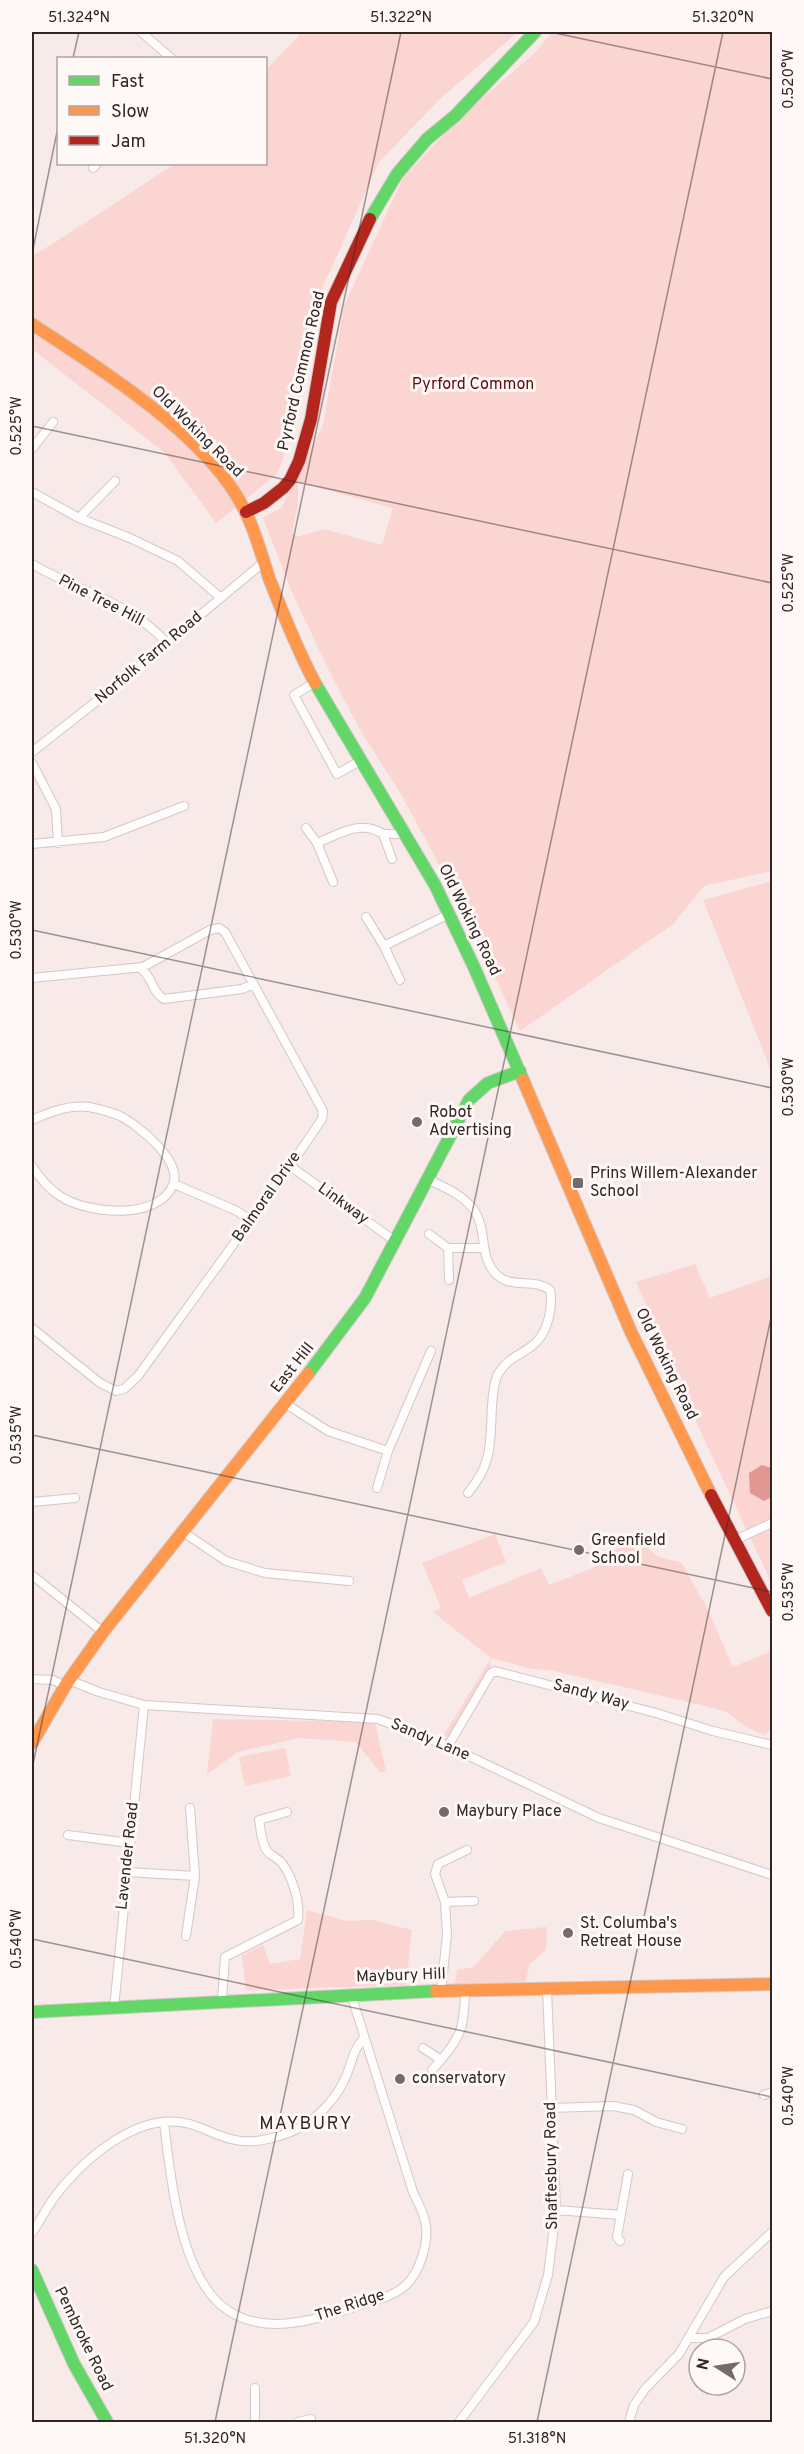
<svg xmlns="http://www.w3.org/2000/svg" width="804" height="2454" font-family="Overpass,sans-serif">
  <rect width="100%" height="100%" fill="#f7eae9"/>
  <!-- green -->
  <path fill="#fad5d1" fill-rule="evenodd" d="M302,32H518L441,98L379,162L318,298L297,416L278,473L216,523L164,452L32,349V256L57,241L175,164H266V70Z
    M552,32H772V871L704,886L673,924L520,1031L462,907L402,796L362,733L330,673L291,590L263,518L281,508L323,425L344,306L403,178L459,118L536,52ZM298,482L393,508L382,545L324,529L297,537L292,533L298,504Z
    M772,881V1073L703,900Z
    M695,1264L710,1298L772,1276V1584L699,1428L636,1282Z
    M495,1534L506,1562L462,1580L469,1598L541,1568L549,1585L603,1564L599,1556L644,1539C650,1557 664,1559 681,1562L705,1604L733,1667L772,1651V1726L765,1735L746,1727L727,1712L705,1706L550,1670L532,1669L491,1658L490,1669L450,1736L442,1738L491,1658L433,1612L441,1608L422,1563Z
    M213,1719L375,1722L386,1772H380L356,1742L299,1738L238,1752L207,1774Z
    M285,1748L291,1776L245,1786L239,1757Z
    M307,1910L347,1921L372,1920L412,1930L406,1985L246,1990L242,1956L263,1945L270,1964L300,1959Z
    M547,1927L546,1950L530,1964L525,1983L455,1984L457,1970L474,1967L505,1931Z"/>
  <!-- water -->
  <path fill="#e19892" d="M762,1465L772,1468V1497L764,1501L750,1493L749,1473Z"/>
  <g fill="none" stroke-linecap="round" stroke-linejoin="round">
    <!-- street casing -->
    <g stroke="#d3c8c7" stroke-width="10">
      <path id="street" d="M141,32L171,58
        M93,168L97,164
        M32,449L53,422
        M32,492L79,518L130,538L178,561L221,598
        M79,518L115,481
        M32,564C76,590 131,603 166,642
        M314,683L294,695L337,774L360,761
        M32,752L98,700L264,562
        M32,763L56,809L58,843
        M306,828L317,843L333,882
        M383,834L392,859
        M383,834H397L404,829
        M317,843C340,834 361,819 383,834
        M32,844L104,837L184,806
        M366,917L384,946L400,980
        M384,946L449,914
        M140,968C153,976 151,992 164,999L242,989L254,984
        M32,978L143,967L210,930L219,928L225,932L323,1111L322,1119L290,1166L138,1376L124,1389L116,1391L100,1383L32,1328
        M32,1120C49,1112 70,1104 89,1107C99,1109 111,1112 120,1116C138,1125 183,1161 173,1185C158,1221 87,1214 60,1196C49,1189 39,1177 32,1166
        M290,1166L395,1241
        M427,1179C444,1187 462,1194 474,1210C488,1230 478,1257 497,1275C511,1289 535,1278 550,1290C552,1300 551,1308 549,1317C539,1357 514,1347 498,1374C493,1384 493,1396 492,1406C490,1443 493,1463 468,1493
        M174,1184L237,1211L251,1221
        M429,1234L448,1248H483
        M448,1248L449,1280
        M286,1404L328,1431L388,1451L377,1488
        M388,1451L431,1351
        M32,1502L75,1498
        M183,1532L226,1561L265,1573L349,1581
        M735,1540L772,1523
        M32,1575L103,1632
        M32,1679L53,1680L65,1686
        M69,1680L99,1692L144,1705L378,1719L448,1746L599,1818L772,1875
        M448,1746L491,1673L495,1671L656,1713L713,1731L772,1745
        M68,1835L130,1843
        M127,1872L195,1876L190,1808
        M445,1902L474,1901
        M186,1936L195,1876
        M441,1991L447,1935L445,1902L435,1874L438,1864L467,1850
        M222,1999L225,1957L298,1920C300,1902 293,1878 282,1863C278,1858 271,1856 267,1851C261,1843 261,1829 259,1820L287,1812
        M114,2008L144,1705
        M423,2048L441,2060C463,2034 464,2025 465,1991
        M432,2070L441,2060
        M764,2095L772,2092
        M551,2108L613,2106L634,2110L656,2122L682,2129
        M164,2122C170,2174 179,2270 222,2306C262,2339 317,2319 361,2305C375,2300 395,2296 406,2285C420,2272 430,2240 425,2221C423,2211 417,2201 413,2192L351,1994
        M556,2210L621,2215
        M32,2233C40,2221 47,2207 56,2195C85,2158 139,2110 190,2124C207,2129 224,2140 242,2141C259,2143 284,2136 299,2128C319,2118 339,2095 347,2074C353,2059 353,2050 364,2038
        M620,2241L617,2237L628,2174
        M690,2338H708L745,2319L772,2311
        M255,2422V2388
        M298,2422L311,2419
        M459,2422L534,2322L548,2275L556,2210L547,1989
        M629,2422L634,2405L645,2389L679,2354L724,2277L772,2232"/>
    </g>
    <!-- fast casing -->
    <g stroke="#d3c8c7" stroke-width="14">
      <path id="fast" d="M370,219L397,174L427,139L455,116L535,32
        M315,683L435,885L474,967L523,1080
        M308,1374L365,1298L469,1100L488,1083L520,1071
        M32,2012L436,1991
        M32,2270L74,2364L107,2422"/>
    </g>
    <!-- slow casing -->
    <g stroke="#d3c8c7" stroke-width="14">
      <path id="slow" d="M32,324C101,370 210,436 246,513C256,533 262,556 269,578C283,614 297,649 315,683
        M523,1080L631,1332L711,1495
        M32,1743L65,1686L103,1632L308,1374
        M436,1991L772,1984"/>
    </g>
    <!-- jam casing -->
    <g stroke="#d3c8c7" stroke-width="14">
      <path id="jam" d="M246,512L264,503L283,488L290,480L299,461L311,419L331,302L370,219
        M711,1495L772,1611"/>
    </g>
    <!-- street -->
    <use href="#street" stroke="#fefcfc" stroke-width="8"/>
    <!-- fast -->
    <use href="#fast" stroke="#63d668" stroke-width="12"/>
    <!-- slow -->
    <use href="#slow" stroke="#ff974d" stroke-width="12"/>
    <!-- jam -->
    <use href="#jam" stroke="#b3261e" stroke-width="12"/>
  </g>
  <!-- ticks -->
  <path fill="none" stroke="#302624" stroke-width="1.5" stroke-opacity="0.45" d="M550,32L772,79M73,58L79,32M32,254L58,127M32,426L772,583M32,930L772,1088M32,1435L772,1592M32,1769L401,32M32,1939L772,2097M215,2422L723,32M537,2422L772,1313"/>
  <!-- markers -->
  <g fill="#766b69" stroke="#fef8f7" stroke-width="2">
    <circle cx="417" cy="1122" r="6"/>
    <rect x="572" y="1177" width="12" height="12" rx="3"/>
    <circle cx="579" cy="1550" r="6"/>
    <circle cx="444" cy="1812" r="6"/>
    <circle cx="568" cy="1933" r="6"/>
    <circle cx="400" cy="2079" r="6"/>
  </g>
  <g text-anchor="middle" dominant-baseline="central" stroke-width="6" stroke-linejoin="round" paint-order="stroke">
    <!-- street labels -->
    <g font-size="16" fill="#302624" stroke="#fef8f7">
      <text transform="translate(302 371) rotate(-77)">Pyrford Common Road</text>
      <text transform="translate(197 432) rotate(45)">Old Woking Road</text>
      <text transform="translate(101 601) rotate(27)">Pine Tree Hill</text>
      <text transform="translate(149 658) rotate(-40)">Norfolk Farm Road</text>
      <text transform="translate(469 920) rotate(64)">Old Woking Road</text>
      <text transform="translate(267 1197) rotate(-55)">Balmoral Drive</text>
      <text transform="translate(343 1204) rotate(36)">Linkway</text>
      <text transform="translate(666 1364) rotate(64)">Old Woking Road</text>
      <text transform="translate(293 1368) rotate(-52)">East Hill</text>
      <text transform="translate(591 1695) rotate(15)">Sandy Way</text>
      <text transform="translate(430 1740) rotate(23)">Sandy Lane</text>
      <text transform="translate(128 1856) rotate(-84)">Lavender Road</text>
      <text transform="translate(401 1976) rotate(-2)">Maybury Hill</text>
      <text transform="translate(552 2166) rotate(-91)">Shaftesbury Road</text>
      <text transform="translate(350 2306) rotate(-18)">The Ridge</text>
      <text transform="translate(83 2339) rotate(64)">Pembroke Road</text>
    </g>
    <!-- park labels -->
    <g font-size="16" fill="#65080e" stroke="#fef8f7">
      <text x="473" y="385">Pyrford Common</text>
    </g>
    <!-- poi labels -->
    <g font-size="16" fill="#302624" stroke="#fef8f7" text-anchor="start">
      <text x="429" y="1113">Robot<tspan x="429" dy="18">Advertising</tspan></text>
      <text x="590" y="1174">Prins Willem-Alexander<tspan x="590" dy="18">School</tspan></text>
      <text x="591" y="1541">Greenfield<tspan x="591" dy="18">School</tspan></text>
      <text x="456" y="1812">Maybury Place</text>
      <text x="580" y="1924">St. Columba's<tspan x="580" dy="18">Retreat House</tspan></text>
      <text x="412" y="2079">conservatory</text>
    </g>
    <!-- neighbourhood labels -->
    <g font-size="18" letter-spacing="1.5" fill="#302624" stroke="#fef8f7">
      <text x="306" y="2124">MAYBURY</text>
    </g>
  </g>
  <!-- border -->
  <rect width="804" height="2454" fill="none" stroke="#fef8f7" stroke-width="66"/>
  <!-- legend -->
  <rect x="57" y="57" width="210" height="108" fill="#fef8f7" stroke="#aca4a3" stroke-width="1.5"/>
  <rect x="69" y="76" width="30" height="9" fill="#63d668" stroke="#aca4a3" stroke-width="1.5"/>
  <text x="111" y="87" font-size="18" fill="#302624">Fast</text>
  <rect x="69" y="106" width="30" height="9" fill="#ff974d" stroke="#aca4a3" stroke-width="1.5"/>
  <text x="111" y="117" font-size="18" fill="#302624">Slow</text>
  <rect x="69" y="136" width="30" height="9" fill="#b3261e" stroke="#aca4a3" stroke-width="1.5"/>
  <text x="111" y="147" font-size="18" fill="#302624">Jam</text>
  <!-- north arrow -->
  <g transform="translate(717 2367) rotate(282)"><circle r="28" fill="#fef8f7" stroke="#aca4a3" stroke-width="1.5"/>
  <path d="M0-4.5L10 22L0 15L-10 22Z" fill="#766b69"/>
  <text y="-9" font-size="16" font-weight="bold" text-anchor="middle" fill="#302624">N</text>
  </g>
  <rect x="33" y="33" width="738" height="2388" fill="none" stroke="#302624" stroke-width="2"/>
  <g font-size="15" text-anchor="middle" fill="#302624">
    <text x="79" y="22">51.324°N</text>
    <text x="401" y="22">51.322°N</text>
    <text x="723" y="22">51.320°N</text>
    <text transform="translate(788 79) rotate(-90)" y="5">0.520°W</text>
    <text transform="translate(16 426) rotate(-90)" y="5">0.525°W</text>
    <text transform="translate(788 583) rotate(-90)" y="5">0.525°W</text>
    <text transform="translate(16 930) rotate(-90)" y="5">0.530°W</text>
    <text transform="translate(788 1087) rotate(-90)" y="5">0.530°W</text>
    <text transform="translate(16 1435) rotate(-90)" y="5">0.535°W</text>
    <text transform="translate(788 1592) rotate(-90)" y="5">0.535°W</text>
    <text transform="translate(16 1939) rotate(-90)" y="5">0.540°W</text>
    <text transform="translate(788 2096) rotate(-90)" y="5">0.540°W</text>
    <text x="215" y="2443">51.320°N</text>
    <text x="537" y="2443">51.318°N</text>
  </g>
</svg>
